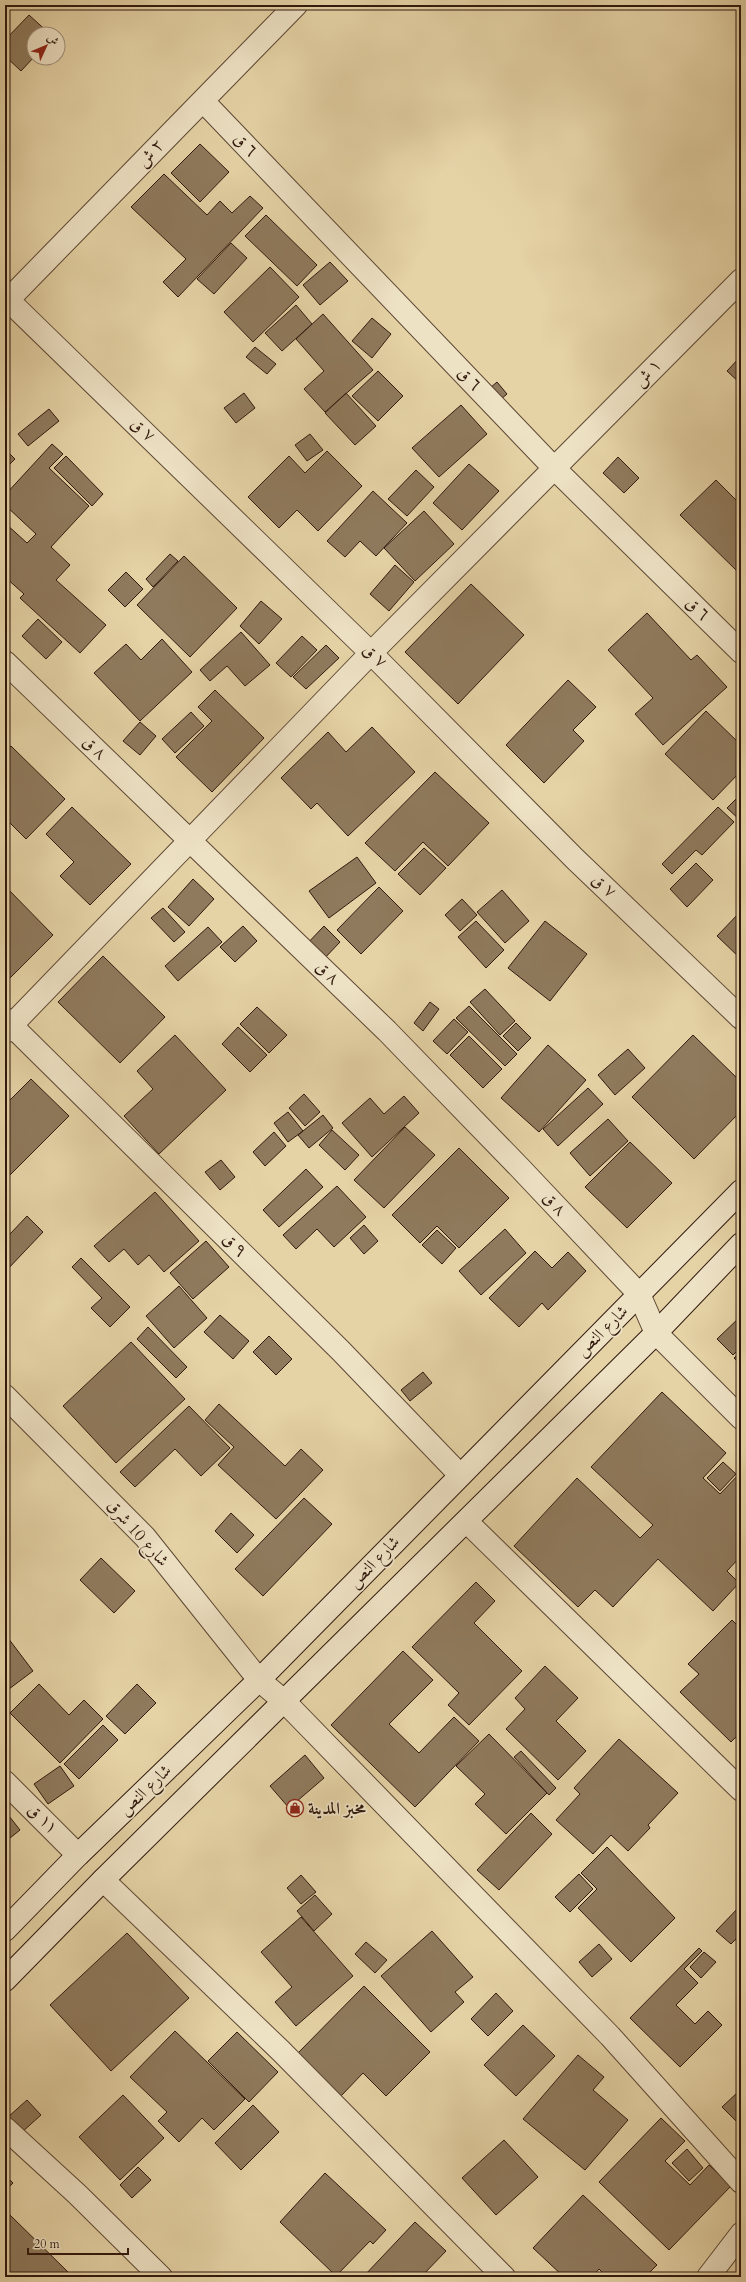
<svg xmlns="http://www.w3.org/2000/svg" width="746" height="2282" font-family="Cardo,Amiri,serif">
  <rect width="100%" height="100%" fill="#e5d3a6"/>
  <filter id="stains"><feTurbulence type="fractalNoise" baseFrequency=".005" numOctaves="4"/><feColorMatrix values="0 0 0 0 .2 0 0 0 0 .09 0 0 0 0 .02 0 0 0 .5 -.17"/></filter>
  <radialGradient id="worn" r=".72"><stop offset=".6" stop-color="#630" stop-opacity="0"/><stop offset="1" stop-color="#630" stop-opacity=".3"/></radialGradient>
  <!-- building -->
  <path fill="#8f7a5d" stroke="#31190e" d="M29,15L50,34H34V57L21,71L5,56V40Z
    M200,144L229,172L200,202L171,173Z
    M164,174L207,215L220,201L232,213L250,196L263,208L178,297L163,282L186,259L131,207Z
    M266,215L317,265L297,286L245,236Z
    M231,243L247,258L214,294L197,279Z
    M330,262L348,281L320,305L303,285Z
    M270,267L299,297L253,342L224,312Z
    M296,305L312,324L282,351L265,333Z
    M323,314L373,370L325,412L304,389L324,371L296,339Z
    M372,318L391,334L372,358L352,341Z
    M255,347L276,364L267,374L246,357Z
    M741,356V384L727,371Z
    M378,371L403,396L378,421L352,396Z
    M497,382L507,394L487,411L477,399Z
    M244,393L255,408L236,423L224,408Z
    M346,393L376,426L355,445L325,413Z
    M461,405L487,434L439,477L412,448Z
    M49,409L59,421L28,446L18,434Z
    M310,434L323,450L307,461L295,445Z
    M52,444L63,454L49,468L89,506L51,547L70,565L56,580L106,625L80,653L20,598L24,594L5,577V523L27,543L36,534L5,505V495Z
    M5,449L15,459L5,469Z
    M327,451L362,486L318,531L297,510L279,528L248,497L289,456L305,473Z
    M66,456L103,494L92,506L54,468Z
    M618,457L639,478L624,493L603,473Z
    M469,464L499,491L462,530L433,503Z
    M416,470L434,487L407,516L388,499Z
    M716,480L741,505V575L680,515Z
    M373,491L407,523L376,556L360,541L345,557L327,541Z
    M424,511L454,544L415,581L384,548Z
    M170,554L178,561L153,587L146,579Z
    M184,556L237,608L190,657L137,605Z
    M395,565L414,582L389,611L370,594Z
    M126,572L143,589L125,607L108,590Z
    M471,584L524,635L458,704L405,652Z
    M261,601L282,619L259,644L240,626Z
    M647,613L691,660L697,655L727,687L663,745L635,714L653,698L608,650Z
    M38,619L62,642L46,659L22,636Z
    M241,632L270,665L245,686L227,666L210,681L200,670Z
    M302,636L317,650L291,677L276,663Z
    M162,639L192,672L140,721L94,673L126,644L141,660Z
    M326,645L339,658L306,689L293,677Z
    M568,680L596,707L573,730L584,741L544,783L506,745Z
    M215,690L264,738L212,792L176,757L212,721L198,707Z
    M706,711L741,745V771L713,800L665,754Z
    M191,712L204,726L175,753L162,739Z
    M140,722L156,736L140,755L123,741Z
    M372,727L415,772L348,836L317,803L311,809L281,778L328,732L346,752Z
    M11,746L65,799L26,839L5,818V751Z
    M435,772L489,823L448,866L423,842L395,871L365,843Z
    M741,794V821L727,808Z
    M72,807L131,864L90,905L60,876L74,862L46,834Z
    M718,807L734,822L702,855L696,850L672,874L662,864Z
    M424,848L446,868L420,895L398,874Z
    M357,857L376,883L329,918L309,891Z
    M696,863L713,880L687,907L670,889Z
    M193,879L214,899L189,926L168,907Z
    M5,886L53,935L7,981L5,980Z
    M379,887L403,911L361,954L337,930Z
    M502,890L529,921L505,943L477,912Z
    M462,899L477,915L460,931L445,915Z
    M163,908L185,932L174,942L151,918Z
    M741,911V959L717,936Z
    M476,921L504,950L486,968L458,937Z
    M545,921L587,954L550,1001L508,968Z
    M243,926L257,941L235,962L220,947Z
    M324,926L340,942L321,962L304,947Z
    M208,927L222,942L178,981L165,966Z
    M103,956L165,1017L120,1063L58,1002Z
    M485,989L515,1021L500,1035L470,1002Z
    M430,1002L439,1009L423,1031L414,1023Z
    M469,1006L517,1054L505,1066L456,1018Z
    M257,1007L287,1035L269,1053L240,1024Z
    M454,1019L468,1032L447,1054L433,1041Z
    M516,1023L531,1038L518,1051L503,1036Z
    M238,1027L267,1055L250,1072L222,1044Z
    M175,1035L226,1090L159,1154L124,1116L153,1089L137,1071Z
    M693,1035L741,1082V1111L694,1159L632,1097Z
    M469,1036L502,1069L483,1088L450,1055Z
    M548,1045L586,1080L539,1132L501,1098Z
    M628,1049L645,1068L615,1095L598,1075Z
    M31,1079L69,1116L9,1176L5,1173V1105Z
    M588,1088L603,1104L558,1146L543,1129Z
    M304,1094L320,1112L305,1126L289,1108Z
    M404,1096L419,1113L372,1157L342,1123L370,1098L384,1114Z
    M288,1112L303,1131L288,1142L274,1123Z
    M323,1115L333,1128L309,1148L298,1135Z
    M608,1119L628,1141L590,1176L570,1153Z
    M405,1127L435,1155L384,1208L354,1180Z
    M332,1130L359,1155L345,1170L319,1145Z
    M274,1132L286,1146L265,1166L253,1152Z
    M630,1142L672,1183L627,1228L585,1187Z
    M459,1148L509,1198L459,1248L437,1226L420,1243L392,1215Z
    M221,1160L235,1177L220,1190L205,1172Z
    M306,1169L323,1187L279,1227L263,1210Z
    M337,1186L366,1217L334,1247L317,1229L296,1249L283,1235Z
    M155,1192L199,1241L164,1272L149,1255L138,1265L124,1249L109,1262L94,1246Z
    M27,1216L43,1232L5,1272V1228L10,1234Z
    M364,1225L378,1241L364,1254L350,1238Z
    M505,1229L526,1253L481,1295L459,1271Z
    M437,1230L456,1248L442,1264L422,1245Z
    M206,1241L229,1267L193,1299L170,1273Z
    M535,1251L552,1268L568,1252L586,1271L548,1310L542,1303L519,1327L489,1298Z
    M81,1258L130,1307L110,1327L91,1308L102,1298L72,1267Z
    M179,1286L207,1318L174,1348L146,1316Z
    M220,1315L249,1341L233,1359L204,1332Z
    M741,1316V1347L733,1355L717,1339Z
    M148,1327L187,1367L176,1378L137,1339Z
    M269,1336L292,1359L276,1375L253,1352Z
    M131,1342L185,1399L116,1463L63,1406Z
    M741,1351V1365L734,1358Z
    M423,1372L432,1383L410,1401L401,1390Z
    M662,1392L726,1453L703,1478L720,1494L741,1472V1556L727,1571L739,1583L713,1611L658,1559L613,1607L595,1590L578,1607L514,1546L577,1478L640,1538L653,1525L591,1467Z
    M219,1404L285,1466L301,1449L323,1470L276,1519L218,1465L234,1447L205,1420Z
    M189,1406L230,1448L201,1476L175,1449L135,1487L120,1472Z
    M723,1462L736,1474L720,1491L707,1478Z
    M304,1498L332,1524L263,1596L235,1569Z
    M231,1513L254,1535L237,1553L215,1531Z
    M101,1558L135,1591L114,1613L80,1580Z
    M476,1582L495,1601L474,1623L522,1671L469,1725L448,1705L459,1693L412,1647Z
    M732,1620L741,1629V1732L731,1742L680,1692L699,1674L688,1664Z
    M5,1634L33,1671L5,1692Z
    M403,1651L433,1680L389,1724L419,1753L454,1717L479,1741L415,1807L331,1725Z
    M545,1666L578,1698L556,1721L586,1751L558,1780L506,1729L525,1709L515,1698Z
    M39,1684L69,1715L84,1700L103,1719L60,1763L10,1713Z
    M137,1684L156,1703L125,1734L106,1716Z
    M103,1725L118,1740L79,1779L64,1764Z
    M489,1734L547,1793L506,1834L475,1804L485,1794L456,1766Z
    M619,1739L678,1793L648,1825L650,1828L628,1851L611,1835L593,1854L556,1820L580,1794L574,1788Z
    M521,1751L556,1788L549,1795L514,1757Z
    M305,1755L324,1778L289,1808L270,1786Z
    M60,1766L74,1786L48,1804L34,1784Z
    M531,1813L552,1834L499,1890L477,1870Z
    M9,1816L20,1830L5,1842V1819Z
    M607,1847L675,1918L631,1962L578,1908L597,1889L581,1873Z
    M579,1874L593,1889L570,1912L555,1897Z
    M301,1875L316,1892L301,1904L287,1888Z
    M315,1895L332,1914L314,1931L297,1911Z
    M741,1905V1934L731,1944L716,1931Z
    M301,1917L353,1976L296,2026L275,2002L292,1987L261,1952Z
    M432,1931L473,1977L455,1992L464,2002L431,2032L381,1976Z
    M127,1933L189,1998L111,2071L50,2005Z
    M366,1942L387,1960L375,1973L355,1954Z
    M599,1944L612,1959L592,1977L579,1962Z
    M699,1948L702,1951L684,1969L698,1983L676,2005L695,2024L708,2011L722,2025L680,2067L630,2018Z
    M704,1952L716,1962L701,1978L690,1967Z
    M364,1986L430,2052L386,2096L363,2073L341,2096L298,2053Z
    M496,1993L513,2011L488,2036L471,2019Z
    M523,2025L555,2056L516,2096L484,2065Z
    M175,2031L245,2099L214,2130L202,2118L179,2142L158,2121L167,2112L130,2077Z
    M237,2032L278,2072L249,2102L208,2061Z
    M578,2055L604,2077L593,2090L628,2120L585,2170L523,2119Z
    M738,2092L741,2096V2126L722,2107Z
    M123,2095L164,2138L120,2180L79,2137Z
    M27,2100L41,2115L21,2133L7,2118Z
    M253,2105L279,2132L241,2170L215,2143Z
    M661,2118L685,2141L665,2161L690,2185L709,2165L731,2186L669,2250L599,2182Z
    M504,2140L538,2177L496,2215L462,2178Z
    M687,2149L703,2168L689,2181L672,2163Z
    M138,2167L151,2180L132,2198L120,2185Z
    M325,2173L386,2230L373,2244L370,2241L336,2276L280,2222Z
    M5,2175L13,2183L5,2191Z
    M583,2195L657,2265L645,2277H634L629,2272L625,2277H607L599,2269L592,2277H564L533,2248Z
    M10,2215L69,2273L65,2277H5V2220Z
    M415,2222L446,2251L421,2277H363Z"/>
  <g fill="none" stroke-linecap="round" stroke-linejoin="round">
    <!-- minor casing -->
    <g stroke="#5e4834" stroke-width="24">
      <path id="minor" d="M203,101L555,469L741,652
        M5,297L371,653L575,859L741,1018
        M5,303L296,5
        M5,662L387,1031L520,1168L639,1294L656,1333L741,1418
        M5,1019L341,1351L460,1475
        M5,1032L371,653L741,280
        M5,1396L145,1537L259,1680L285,1702L610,2036L741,2182
        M467,1522L741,1790
        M5,1782L78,1855
        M103,1880L281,2051L504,2277
        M5,2128L77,2194L161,2277
        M708,2277L741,2234"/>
    </g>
    <!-- secondary casing -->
    <g stroke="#31190e" stroke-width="24">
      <path id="secondary" d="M5,1930L78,1855L259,1680L741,1191
        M5,1980L103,1880L656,1333L741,1244"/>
    </g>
    <!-- minor -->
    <use href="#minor" stroke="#eee2c5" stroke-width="22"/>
    <!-- secondary -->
    <use href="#secondary" stroke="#eee2c5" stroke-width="22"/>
  </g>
  <!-- icons -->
  <defs>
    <g id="shop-ring" transform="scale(0.9)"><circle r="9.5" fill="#eee2c5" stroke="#8f2418" stroke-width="1.5"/><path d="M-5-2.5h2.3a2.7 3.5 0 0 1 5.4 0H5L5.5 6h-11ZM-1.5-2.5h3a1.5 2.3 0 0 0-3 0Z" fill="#8f2418"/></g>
  </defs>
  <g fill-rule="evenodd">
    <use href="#shop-ring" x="295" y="1808"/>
  </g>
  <g text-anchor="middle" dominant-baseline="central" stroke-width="3.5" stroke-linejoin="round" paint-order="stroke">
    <!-- street labels -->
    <g font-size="17" fill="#31190e" stroke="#eee2c5">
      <text transform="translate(245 145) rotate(46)">٦ ق</text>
      <text transform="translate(151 154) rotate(-46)">٢ ش</text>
      <text transform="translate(648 374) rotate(-46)">١ ش</text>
      <text transform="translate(469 379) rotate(46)">٦ ق</text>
      <text transform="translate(142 430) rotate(44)">٧ ق</text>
      <text transform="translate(697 609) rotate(44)">٦ ق</text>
      <text transform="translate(374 656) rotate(45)">٧ ق</text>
      <text transform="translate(94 748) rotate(44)">٨ ق</text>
      <text transform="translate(603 886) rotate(44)">٧ ق</text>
      <text transform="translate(327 973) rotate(44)">٨ ق</text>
      <text transform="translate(554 1204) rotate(47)">٨ ق</text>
      <text transform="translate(234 1245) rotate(45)">٩ ق</text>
      <text transform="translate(602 1331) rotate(-45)">شارع النص</text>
      <text transform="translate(138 1533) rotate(48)">شارع 10 شرق</text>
      <text transform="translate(374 1562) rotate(-46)">شارع النص</text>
      <text transform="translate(145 1790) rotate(-44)">شارع النص</text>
      <text transform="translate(42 1819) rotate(45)">١١ ق</text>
    </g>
    <!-- poi labels -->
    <g font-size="17" font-weight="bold" fill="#31190e" stroke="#eee2c5" text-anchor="start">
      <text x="308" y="1808">مخبز المدينة</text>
    </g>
  </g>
  <!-- margin -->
  <rect width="746" height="2282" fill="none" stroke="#e5d3a6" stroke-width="20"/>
  <rect x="6" y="6" width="734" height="2270" fill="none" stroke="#31190e" stroke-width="2"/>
  <rect x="10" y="10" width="726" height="2262" fill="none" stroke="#31190e"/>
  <!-- north arrow -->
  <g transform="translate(46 46) rotate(46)"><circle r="19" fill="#eee2c5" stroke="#a2927c"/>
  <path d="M0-3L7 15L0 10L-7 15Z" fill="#8f2418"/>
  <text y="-6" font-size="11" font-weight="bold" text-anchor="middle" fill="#31190e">ش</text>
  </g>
  <!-- scale -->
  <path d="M28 2248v6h100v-6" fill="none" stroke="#31190e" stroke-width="2"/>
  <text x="34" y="2248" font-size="12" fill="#31190e" stroke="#eee2c5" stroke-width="3" paint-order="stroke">20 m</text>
  <rect width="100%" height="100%" filter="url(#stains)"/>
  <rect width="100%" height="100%" fill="url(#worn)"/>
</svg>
